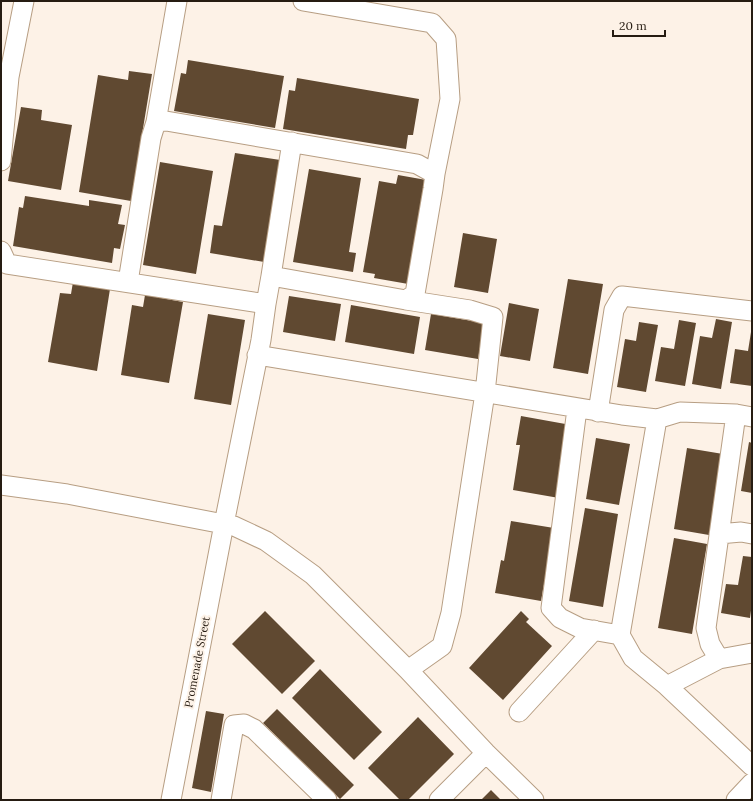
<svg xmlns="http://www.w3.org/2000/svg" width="753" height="801" font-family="Lora,serif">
  <rect width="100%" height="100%" fill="#fdf2e7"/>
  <!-- building -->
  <path fill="#604931" d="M188,60L284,76L275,128L174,111L181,73L186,74Z
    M129,71L152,74L131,201L79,192L98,75L128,80Z
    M297,78L419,99L413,135H408L406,149L283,129L289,90L295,91Z
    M21,107L42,110L41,120L72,125L61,190L8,181Z
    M235,153L287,161L270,263L210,253L214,225L222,226Z
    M160,162L213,171L196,274L143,265Z
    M309,169L361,178L349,252L356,253L353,272L293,262Z
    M398,175L432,181L414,285L374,278L375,274L363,272L379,181L396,184Z
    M25,196L89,206V200L122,205L118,224L125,225L120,249L114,248L112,263L13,246L19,207L23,208Z
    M463,233L497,239L488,293L454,287Z
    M568,279L603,284L588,374L553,368Z
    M73,282L110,289L97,371L48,362L60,293L71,294Z
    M145,295L183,302L169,383L121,375L132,305L143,307Z
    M289,296L341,304L335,341L283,332Z
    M509,303L539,309L530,361L500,356Z
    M351,305L420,317L414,354L345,342Z
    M208,314L245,320L231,405L194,399Z
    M431,314L484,323L478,359L425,350Z
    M716,319L732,322L721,389L692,384L700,336L712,338Z
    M679,320L696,323L685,386L655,381L661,347L674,349Z
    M639,322L658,325L646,392L617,387L625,339L636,341Z
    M751,332L752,386L730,383L735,349L748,351Z
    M521,416L571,425L559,498L513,490L520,445H516Z
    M596,438L630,444L619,505L586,499Z
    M749,442L752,443V493L741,491Z
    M687,448L723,454L709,535L674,529Z
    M585,508L618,514L603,607L569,601Z
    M511,521L554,528L541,601L495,593L501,560L504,561Z
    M674,538L707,544L692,634L658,628Z
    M743,556L752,557V603L750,618L721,613L726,584L738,585Z
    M265,611L315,661L282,694L232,644Z
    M521,611L529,619L526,622L552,646L503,700L469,668Z
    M320,669L382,732L354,760L292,698Z
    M277,709L354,785L340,799L263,723Z
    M206,711L224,714L211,792L192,788Z
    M418,717L454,754L408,800H400L368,768Z
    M491,790L501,800H481Z"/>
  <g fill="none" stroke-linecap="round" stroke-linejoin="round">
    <!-- minor casing -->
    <g stroke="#b79e83" stroke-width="21">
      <path id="minor" d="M303,1L432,23L446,39L450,99L435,174
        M156,122L177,1
        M1,161L9,77L24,1
        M1,251L7,264L266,304L261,340L224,524L171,800
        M271,276L292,142
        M128,282L151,138L156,122L166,121L417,164L435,174L433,189L415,294L406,300L271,276L266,304
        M406,300L470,310L493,317L485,393L451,613L442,646L408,670
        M257,355L622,415L657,419L680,412L736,414L752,417
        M577,409L551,608L560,618L580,628L620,635
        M598,412L614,310L622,296L752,311
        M657,419L620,635L633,658L667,686L719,659L752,653
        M1,485L67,494L234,526L266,541L313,575L408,670L486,753L534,800
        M719,534L741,532L752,534
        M719,659L710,644L706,628L736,414
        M667,686L752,766
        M519,712L594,630
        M221,800L234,725L244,724L254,729L327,800
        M439,800L486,753
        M736,800L752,783"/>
    </g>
    <!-- minor -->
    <use href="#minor" stroke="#fff" stroke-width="19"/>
  </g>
  <g text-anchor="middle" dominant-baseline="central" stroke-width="4" stroke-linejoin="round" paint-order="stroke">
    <!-- street labels -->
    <g font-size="11" fill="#261c12" stroke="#fdf2e7">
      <text transform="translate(197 662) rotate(-79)">Promenade Street</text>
    </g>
  </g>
  <!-- border -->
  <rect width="753" height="801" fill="none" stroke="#261c12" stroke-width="4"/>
  <!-- scale -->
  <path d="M613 30v6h52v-6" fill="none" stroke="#261c12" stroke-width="2"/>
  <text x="619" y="30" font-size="12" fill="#261c12" stroke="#fdf2e7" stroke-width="3" paint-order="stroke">20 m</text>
</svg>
